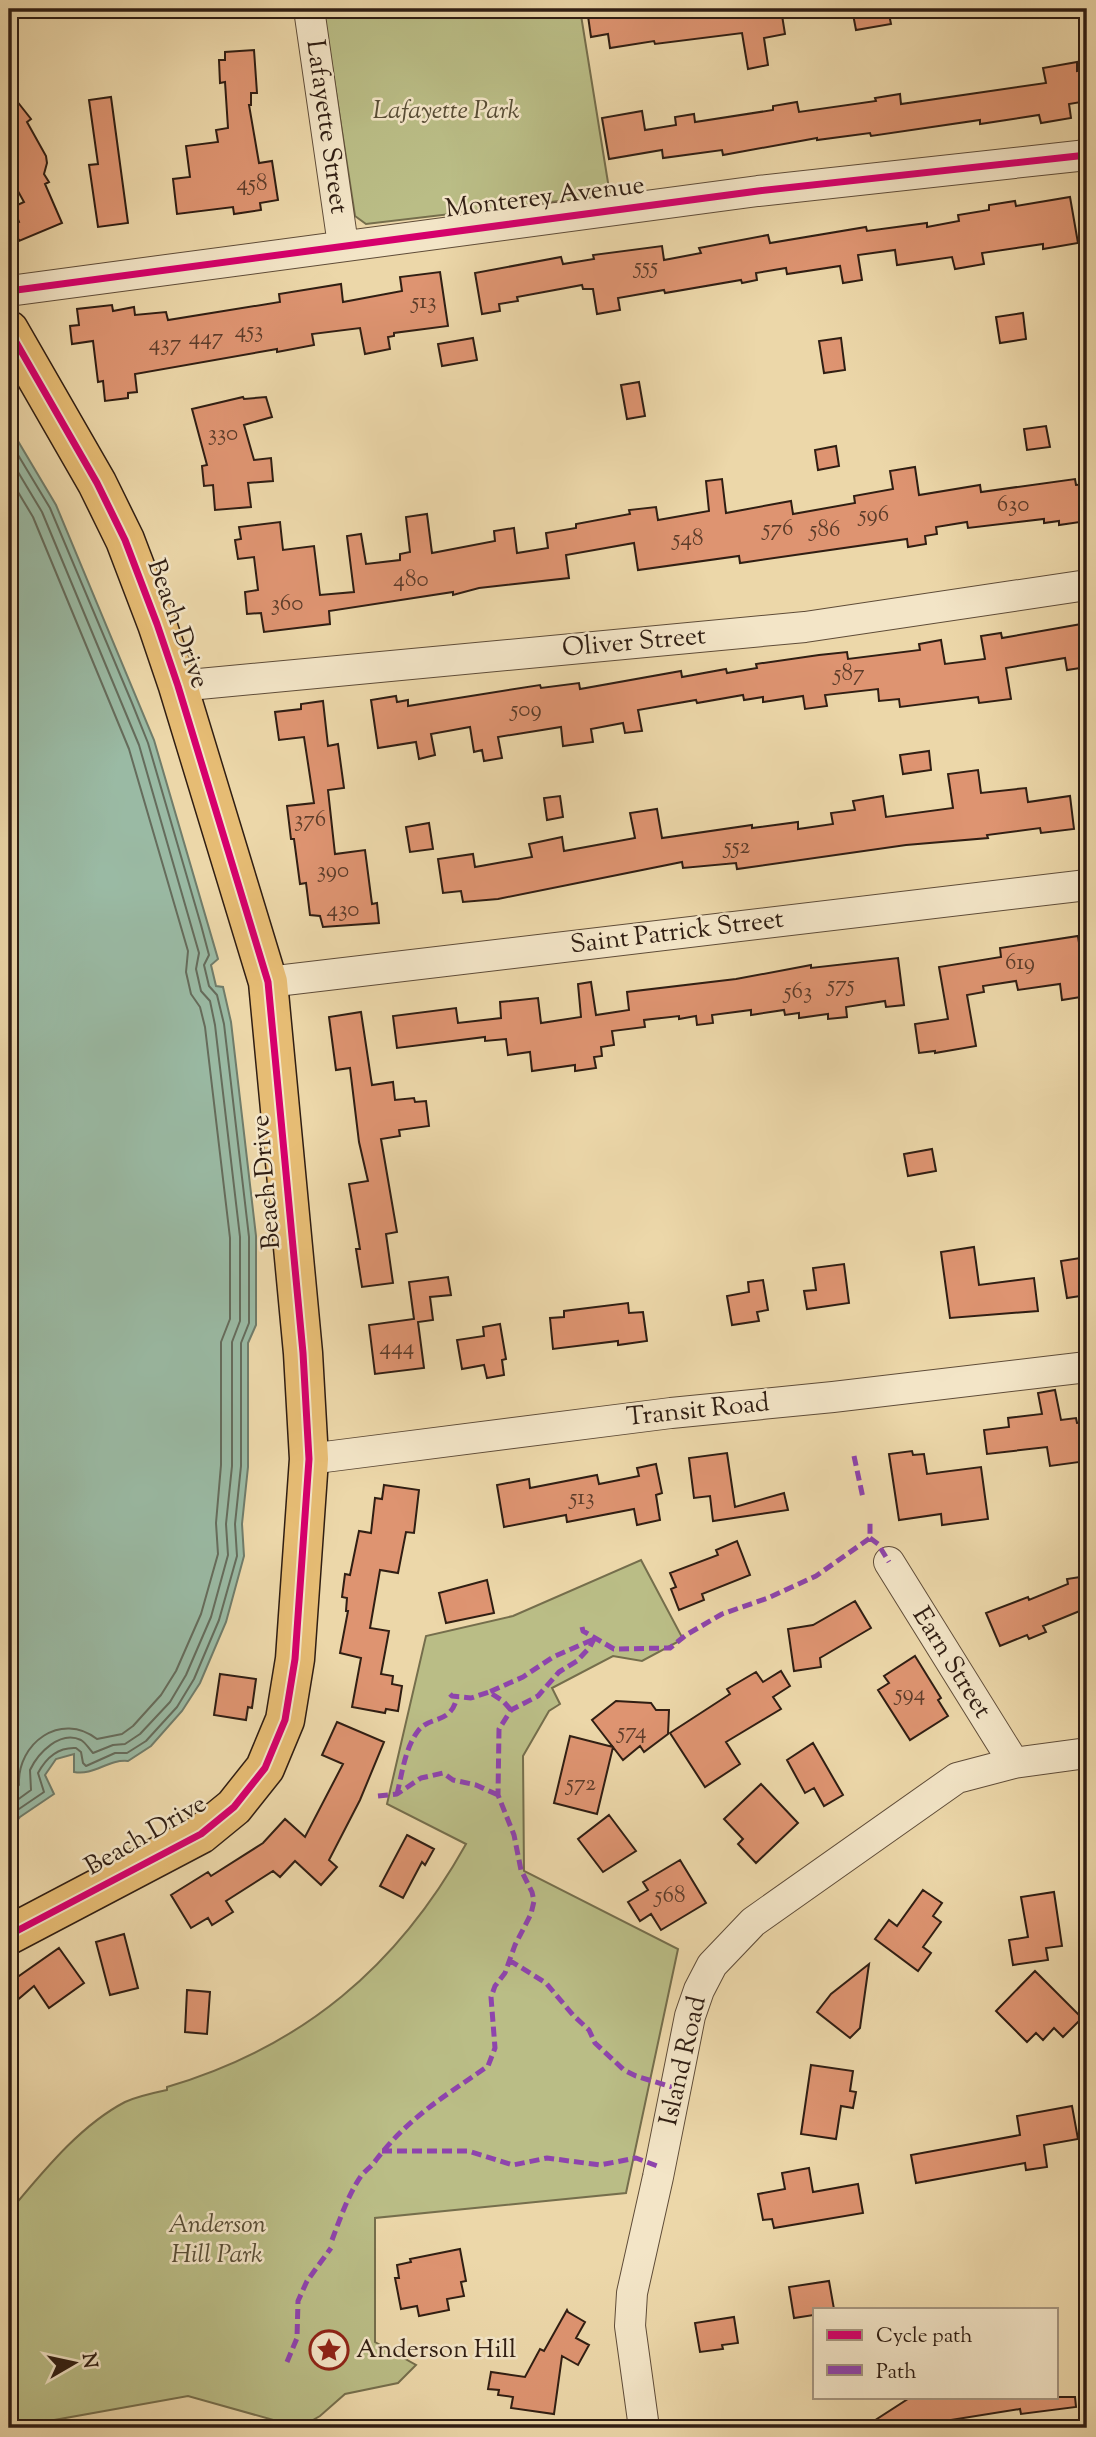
<svg xmlns="http://www.w3.org/2000/svg" width="1096" height="2437" font-family="'Sorts Mill Goudy',serif">
  <rect width="100%" height="100%" fill="#ecd7a9"/>
  <filter id="stains"><feTurbulence type="fractalNoise" baseFrequency=".00286" numOctaves="4"/><feColorMatrix values="0 0 0 0 .2 0 0 0 0 .09 0 0 0 0 .02 0 0 0 .5 -.17"/></filter>
  <radialGradient id="worn" r=".72"><stop offset=".6" stop-color="#630" stop-opacity="0"/><stop offset="1" stop-color="#630" stop-opacity=".3"/></radialGradient>
  <!-- green -->
  <path fill="#babd86" stroke="#756e4c" stroke-width="2" d="M326,9H580L610,195L366,224L355,216L324,14Z
    M641,1560L683,1639L642,1661L613,1656L552,1688L560,1704L549,1711L523,1756L524,1871L678,1949L626,2193L375,2218V2342L416,2365L398,2383L345,2394L320,2416L304,2425H291L188,2396L15,2427L11,2409H9V2212C42,2173 79,2126 125,2102C138,2096 153,2093 167,2090V2087C303,2047 398,1966 466,1844L387,1804L426,1636L513,1616Z"/>
  <!-- water -->
  <path fill="#9abaa4" stroke="#707c6a" stroke-width="2" d="M9,426L56,505L154,740L218,959L211,965L216,986L223,987L231,1022L256,1236V1325L248,1343V1467L242,1524L244,1556L226,1622L200,1683L182,1711L151,1746L128,1761C108,1759 94,1776 74,1772V1754L56,1759L45,1775L54,1794L20,1817L9,1831Z"/>
  <g fill="none" stroke-linecap="round" stroke-linejoin="round">
    <!-- shore -->
    <path stroke="#656c5c" stroke-width="2" d="M9,440L50,508L132,703L148,743L201,925L209,955L204,965L209,986L217,995L224,1024L249,1237V1323L241,1343V1466L235,1524L237,1556L219,1620L194,1679L177,1707L146,1741L127,1753H115L86,1766L83,1763L81,1752L76,1748C58,1747 46,1758 38,1773L44,1792L16,1811L9,1821
      M9,457L42,512L139,745L199,953L196,969L201,991L210,1001L215,1025L240,1237V1321L232,1342V1466L226,1524L228,1555L211,1617L186,1675L170,1702L140,1734L125,1744L113,1745L93,1753C89,1749 86,1743 81,1740C60,1730 38,1753 30,1770L31,1790L9,1806
      M9,477L33,517L129,749L188,951L186,972L191,994L200,1007L205,1027L230,1238V1319L221,1342V1465L216,1523L218,1554L201,1614L176,1671L161,1695L133,1726L122,1734L97,1739C61,1711 17,1743 19,1785L9,1793"/>
  </g>
  <!-- building -->
  <path fill="#de9471" stroke="#301e13" stroke-width="2" d="M587,9H781L785,34L764,38L768,65L748,69L742,33L655,44L654,41L610,48L608,34L591,37Z
    M852,9H888L891,24L856,30Z
    M254,50L257,93H251V105H249L259,163L272,161L278,200L260,203L261,210L234,214L233,207L177,214L173,179L190,177L186,146L218,142L216,130L228,128L225,82L220,83L219,60H225V52Z
    M1077,62V71L1087,69V101L1069,104L1071,118L1041,123L1039,115L980,124V120L871,136L870,133L817,140V138L723,155L722,150L663,158L662,150L609,159L602,118L642,111L645,130L676,125L675,117L694,114L695,122L773,110V106L797,102L799,112L876,101L875,98L900,94L901,104L1046,83L1043,68Z
    M9,91L31,119L27,122L46,156L47,163L44,174L49,182L45,184L62,223L19,241L13,224L19,222L13,207L24,202L9,175Z
    M111,97L128,223L98,227L89,165L98,164L89,100Z
    M1070,197L1078,243L1043,249V244L982,253L984,264L955,269L952,257L897,265L895,250L858,255L862,280L843,283L840,266L787,274L786,268L756,273L757,280L742,283L741,280L665,293L664,290L618,298L620,310L597,314L593,289H583L582,285L517,297L518,301L499,304L500,311L482,314L475,273L561,257L563,264L594,259L593,255L662,246L664,260L701,253L699,248L768,235L770,243L866,227L867,231L927,223V227L959,221L958,215L989,210V205L1015,201L1016,206Z
    M440,272L448,326L394,333V336L388,337L390,349L365,354L360,328L312,334L314,345L277,352V349L135,374L137,392L128,393V398L105,401L103,381L98,382L93,341L72,344L70,326L79,325L77,309L112,305L113,311L134,307L135,315L166,312L168,320L280,302L279,294L341,284L343,302L402,291L400,277Z
    M1023,313L1026,339L1000,343L996,317Z
    M473,338L477,360L442,366L438,344Z
    M841,338L845,370L824,373L819,341Z
    M639,382L645,416L627,419L621,385Z
    M243,397L244,399L266,397L272,417L244,425L254,460L271,458L273,481L248,483L251,507L215,510L213,485L204,486L202,466L207,465L192,409Z
    M1046,426L1050,447L1027,450L1024,429Z
    M836,446L839,466L818,470L815,450Z
    M915,467L919,495L980,485L981,492L1075,479L1076,485L1087,484V521L1059,525V521L1044,523V519L968,528L967,522L936,527L937,534L925,536L926,544L908,547L907,539L740,563L739,556L638,570L634,543L566,555L569,578L479,588L453,595V592L329,611L330,624L264,632L261,613L247,614L245,592L258,590L254,557L238,559L235,540L241,539L239,527L280,522L283,550L314,546L320,595L354,592L347,536L361,534L366,564L400,560V554L410,552L406,517L427,514L432,553L495,541L494,531L514,528L517,553L548,548L546,533L576,528V524L630,514L629,510L656,507L658,520L709,511L706,481L722,479L726,513L791,501L793,514L855,503L854,496L893,489L890,471Z
    M1087,623V667L1067,670L1065,658L1006,668L1011,699L979,703L978,697L900,707L899,699L879,701L878,689L825,695L827,706L805,709L803,696L763,702V697L744,700L743,695L697,703L696,700L638,710L642,731L625,733L623,723L591,729L593,742L563,746L561,727L498,737L502,758L484,761L482,750L474,752L470,727L431,734L435,755L419,759L416,742L378,748L371,700L396,696L397,702L408,700V706L540,685L541,688L579,683L580,689L681,671L682,677L726,669L727,673L757,668L756,664L819,655L847,652L848,659L920,650L919,644L941,640L945,664L985,659L981,636L1001,633L1002,638Z
    M323,701L328,746L338,744L344,788L328,790L335,854L365,850L372,904L377,903L379,923L323,927L320,916L310,915L306,883L300,884L294,839H291L287,806L314,803L304,737L279,740L275,712L301,709V704Z
    M929,751L931,770L903,774L900,755Z
    M978,770L981,793L1026,788L1028,802L1070,796L1074,829L1041,833L1040,828L987,835L988,838L906,845L737,869L736,863L683,868L682,862L498,899L463,902L461,891L443,893L438,859L473,854L475,867L532,857L529,844L562,837L564,851L635,838L630,813L657,809L662,838L752,825V828L798,822V829L833,824L831,813L855,810L853,801L883,796L886,817L953,808L948,774Z
    M560,796L563,817L547,820L544,798Z
    M429,823L433,849L410,852L406,827Z
    M1078,936L1087,996L1062,1000L1060,984L1018,990L1016,981L983,986L984,992L967,995L976,1046L935,1053V1051L919,1053L915,1024L948,1019L939,967L1001,957L1000,948Z
    M898,958L904,1005L886,1007L885,1001L846,1007L847,1017L828,1019V1014L799,1018V1013L785,1015L784,1010L751,1015V1010L712,1015L713,1023L697,1025L696,1016L679,1019V1016L644,1020L645,1027L612,1031L614,1045L601,1047L602,1056L594,1057L596,1068L575,1071V1065L532,1071L530,1052L508,1055L506,1039L485,1041V1037L397,1048L393,1016L456,1008L458,1023L501,1018L500,1002L538,998L541,1023L581,1017L578,984L591,982L596,1015L629,1010L627,992L736,979L811,965V968Z
    M361,1012L372,1085L393,1082L395,1100L414,1098L415,1102L426,1101L429,1126L399,1130L400,1136L381,1139L397,1232L386,1234L393,1283L362,1287L356,1249H360L349,1184L368,1181L359,1142L350,1068L336,1070L329,1017Z
    M932,1149L936,1171L908,1176L904,1154Z
    M974,1247L979,1285L1034,1278L1038,1311L950,1318L941,1252Z
    M1087,1257V1295L1067,1298L1061,1261Z
    M844,1264L849,1303L807,1309L804,1291L816,1290L813,1268Z
    M448,1277L451,1295L430,1297L433,1320L418,1322L424,1368L375,1374L369,1325L414,1319L409,1282Z
    M763,1280L768,1310L757,1312L759,1321L732,1325L727,1296L749,1292L748,1282Z
    M628,1303L629,1313L643,1312L647,1341L618,1345V1341L553,1349L550,1318L564,1317V1311Z
    M500,1324L506,1359L502,1360L504,1375L487,1378L484,1365L462,1369L457,1340L484,1336L483,1327Z
    M1055,1390L1061,1420L1076,1418L1077,1423L1087,1422V1461L1050,1466L1047,1447L987,1454L984,1430L1009,1427L1008,1418L1042,1414L1038,1393Z
    M912,1451L913,1455L924,1454L927,1474L981,1467L988,1519L942,1525L941,1514L899,1520L889,1454Z
    M727,1453L735,1507L784,1493L788,1510L713,1521L710,1496L694,1498L689,1458Z
    M656,1464L662,1493L656,1495L660,1520L637,1525L634,1509L567,1522L566,1515L504,1527L497,1485L529,1479L530,1488L597,1475L599,1484L639,1476L637,1468Z
    M384,1485L419,1490L414,1533L406,1532L398,1573L380,1570L370,1628L389,1631L381,1674L393,1676L392,1684L402,1686L398,1711L386,1709L385,1713L352,1707L361,1658L340,1653L348,1611H346L347,1598L342,1597L345,1574L350,1575L359,1531L371,1533L375,1498L382,1499Z
    M737,1541L750,1575L702,1594L704,1600L679,1610L671,1589L676,1587L670,1573L718,1555L716,1550Z
    M1087,1576V1608L1043,1626L1046,1632L1029,1639L1027,1635L1000,1646L986,1613L1028,1597L1029,1600L1068,1584L1067,1579Z
    M487,1580L494,1613L446,1623L439,1593Z
    M855,1601L871,1628L820,1658L821,1667L794,1671L788,1629L813,1625Z
    M915,1656L941,1698L938,1700L948,1716L910,1740L878,1690L889,1683L884,1676Z
    M781,1671L790,1686L773,1697L781,1709L726,1742L740,1764L705,1787L670,1733L730,1694L727,1689L756,1672L763,1682Z
    M220,1674L256,1679L252,1708L248,1707L246,1720L214,1715Z
    M616,1701L651,1703L656,1710H669L668,1734L644,1752L640,1746L623,1760L592,1720Z
    M337,1722L384,1742L360,1800L329,1860L337,1867L321,1885L295,1861L280,1877L273,1871L226,1901L233,1912L212,1925L208,1918L191,1928L171,1895L208,1872L211,1876L263,1843L285,1819L305,1837L343,1764L322,1755Z
    M570,1736L613,1747L597,1814L554,1803Z
    M813,1743L843,1795L824,1806L814,1788L805,1793L787,1760Z
    M761,1784L798,1823L756,1863L738,1844L743,1839L724,1819Z
    M609,1815L636,1851L603,1872L578,1839Z
    M407,1835L434,1849L425,1865L422,1862L403,1898L380,1886Z
    M680,1860L706,1903L661,1930L651,1914L640,1921L628,1902L648,1890L643,1882Z
    M923,1890L942,1903L933,1916L941,1922L923,1947L931,1953L918,1971L875,1939L889,1920L897,1926Z
    M1054,1892L1062,1946L1046,1948L1048,1960L1013,1965L1009,1940L1028,1937L1021,1897Z
    M124,1934L138,1988L110,1995L96,1942Z
    M59,1948L84,1983L49,2008L34,1986L9,2007V1983Z
    M869,1964L860,2028L850,2038L817,2012L831,1994Z
    M1035,1971L1082,2018L1063,2037L1054,2028L1043,2040L1036,2033L1027,2042L996,2011Z
    M187,1990L210,1992L207,2034L185,2032Z
    M811,2065L853,2071L850,2091L856,2092L853,2108L841,2106L836,2139L801,2134Z
    M1072,2106L1078,2139L1044,2145L1047,2167L1026,2170L1025,2163L916,2183L911,2155L1020,2135L1017,2116Z
    M809,2168L813,2192L858,2184L863,2213L774,2228L772,2219L763,2220L758,2194L785,2189L782,2173Z
    M460,2249L466,2281L461,2282L464,2296L447,2299L449,2310L419,2316L417,2306L401,2309L395,2278H399L397,2265L411,2262L410,2259Z
    M829,2281L834,2309H814V2315L794,2318L789,2287Z
    M567,2310L568,2312L585,2322L576,2338L589,2345L578,2365L562,2356L554,2414L511,2408L513,2397L498,2395L499,2390L488,2389L491,2372L525,2377L540,2349L544,2351Z
    M734,2317L738,2343L722,2345L723,2349L700,2352L695,2323Z
    M911,2397H1075L1076,2407L1021,2414L1020,2409L901,2428H863Z"/>
  <g fill="none" stroke-linecap="round" stroke-linejoin="round">
    <!-- minor casing -->
    <g stroke="#5f4c38" stroke-width="32">
      <path id="minor" d="M309,9L343,245
        M9,291L758,191L1087,155
        M178,686L805,627L1087,585
        M268,982L1087,885
        M309,1459L671,1413L833,1397L1087,1367
        M889,1562L1014,1763
        M644,2428L630,2326L632,2293L658,2177L690,2016L699,1990L712,1965L753,1922L957,1778L1014,1763L1087,1753"/>
    </g>
    <!-- major casing -->
    <g stroke="#301e13" stroke-width="41">
      <path id="major" d="M9,330L97,483L125,540L157,624L178,686L268,982L303,1353L309,1459L295,1659L285,1720L265,1768L234,1807L201,1834L9,1935"/>
    </g>
    <!-- minor -->
    <use href="#minor" stroke="#f3e5c7" stroke-width="30"/>
    <!-- major -->
    <use href="#major" stroke="#e6bc74" stroke-width="38"/>
    <!-- quiet -->
    <path stroke="#8e44ad" stroke-width="5" stroke-dasharray="10 5" stroke-linecap="butt" d="M854,1456L863,1498
      M870,1538L878,1544L889,1562
      M582,1627L583,1631L614,1649L670,1648L686,1635L722,1614L768,1598L816,1576L870,1538V1521
      M450,1694L452,1696L471,1698L489,1692
      M511,1710L503,1701L489,1692L523,1677L553,1657L594,1639
      M397,1794C402,1774 405,1748 418,1731C430,1715 451,1725 457,1697
      M378,1796L397,1794L421,1778L443,1773L453,1780L476,1785L498,1795
      M509,1960L546,1983L573,2015L589,2030L595,2043L624,2070L636,2076L675,2088
      M382,2151H468L513,2165L547,2158L600,2165L636,2158L660,2167
      M332,2240C340,2219 348,2195 361,2176C366,2170 372,2166 376,2160C410,2116 444,2097 488,2066L495,2048L491,1997L495,1986L505,1973L515,1945L531,1914L534,1901L532,1892L521,1870L514,1835L498,1795L499,1729L511,1710L538,1696L559,1672L577,1661L590,1647L594,1639
      M287,2362L297,2338L298,2301L307,2281L331,2248"/>
    <!-- cycleway casing -->
    <g stroke="#f3e5c7" stroke-width="11">
      <path id="cycleway" d="M9,291L758,191L1087,155
        M9,330L97,483L125,540L157,624L178,686L268,982L303,1353L309,1459L295,1659L285,1720L265,1768L234,1807L201,1834L9,1935"/>
    </g>
    <!-- cycleway -->
    <use href="#cycleway" stroke="#d6006c" stroke-width="7"/>
  </g>
  <!-- icons -->
  <defs>
    <g id="sight-ring" transform="scale(2.0125)"><circle r="9.5" fill="#f3e5c7" stroke="#8f2418" stroke-width="1.5"/><path d="M0-6L1.8-2.2L6-1.7L2.9 1.2L3.7 5.4L0 3.3L-3.7 5.4L-2.9 1.2L-6-1.7L-1.8-2.2Z" fill="#8f2418"/></g>
  </defs>
  <g fill-rule="evenodd">
    <use href="#sight-ring" x="329" y="2350"/>
  </g>
  <g text-anchor="middle" dominant-baseline="central" stroke-width="5" stroke-linejoin="round" paint-order="stroke">
    <!-- number labels -->
    <g font-size="23" fill="#5c3c2a">
      <text x="252" y="184">458</text>
      <text x="646" y="267">555</text>
      <text x="424" y="302">513</text>
      <text x="249" y="331">453</text>
      <text x="206" y="338">447</text>
      <text x="165" y="344">437</text>
      <text x="223" y="434">330</text>
      <text x="1013" y="505">630</text>
      <text x="874" y="515">596</text>
      <text x="778" y="529">576</text>
      <text x="825" y="530">586</text>
      <text x="688" y="539">548</text>
      <text x="411" y="580">480</text>
      <text x="287" y="604">360</text>
      <text x="849" y="674">587</text>
      <text x="526" y="710">509</text>
      <text x="310" y="820">376</text>
      <text x="737" y="847">552</text>
      <text x="333" y="871">390</text>
      <text x="343" y="910">430</text>
      <text x="1020" y="963">619</text>
      <text x="841" y="985">575</text>
      <text x="798" y="992">563</text>
      <text x="397" y="1348">444</text>
      <text x="582" y="1498">513</text>
      <text x="910" y="1694">594</text>
      <text x="632" y="1732">574</text>
      <text x="581" y="1784">572</text>
      <text x="670" y="1896">568</text>
    </g>
    <!-- park labels -->
    <g font-size="26" font-style="italic" fill="#594e36" stroke="#f3e5c7">
      <text x="446" y="111">Lafayette Park</text>
      <text x="217" y="2225">Anderson<tspan x="217" dy="30">Hill Park</tspan></text>
    </g>
    <!-- street labels -->
    <g font-size="26" fill="#301e13" stroke="#f3e5c7">
      <text transform="translate(326 127) rotate(82)">Lafayette Street</text>
      <text transform="translate(545 198) rotate(-7)">Monterey Avenue</text>
      <text transform="translate(177 624) rotate(70)">Beach Drive</text>
      <text transform="translate(634 643) rotate(-5)">Oliver Street</text>
      <text transform="translate(677 933) rotate(-7)">Saint Patrick Street</text>
      <text transform="translate(267 1182) rotate(-95)">Beach Drive</text>
      <text transform="translate(698 1411) rotate(-6)">Transit Road</text>
      <text transform="translate(951 1663) rotate(58)">Earn Street</text>
      <text transform="translate(146 1836) rotate(-30)">Beach Drive</text>
      <text transform="translate(684 2061) rotate(-77)">Island Road</text>
    </g>
    <!-- poi labels -->
    <g font-size="26" fill="#301e13" stroke="#f3e5c7" text-anchor="start">
      <text x="356" y="2350">Anderson Hill</text>
    </g>
  </g>
  <!-- margin -->
  <rect width="1096" height="2437" fill="none" stroke="#ecd7a9" stroke-width="35"/>
  <rect x="10" y="10" width="1075" height="2416" fill="none" stroke="#301e13" stroke-width="3.5"/>
  <rect x="18" y="18" width="1061" height="2402" fill="none" stroke="#301e13" stroke-width="2"/>
  <!-- legend -->
  <rect x="813" y="2308" width="245" height="91" fill="#f3e5c7" stroke="#a5957f" stroke-width="2"/>
  <rect x="827" y="2330" width="35" height="10" fill="#d6006c" stroke="#a5957f" stroke-width="2"/>
  <text x="876" y="2342" font-size="21" fill="#301e13">Cycle path</text>
  <rect x="827" y="2365" width="35" height="10" fill="#8e44ad" stroke="#a5957f" stroke-width="2"/>
  <text x="876" y="2378" font-size="21" fill="#301e13">Path</text>
  <!-- north arrow -->
  <g transform="translate(74 2363) rotate(81)" stroke="#f3e5c7" stroke-width="5" paint-order="stroke">
  <path d="M0-5L12 26L0 18L-12 26Z" fill="#301e13"/>
  <text y="-10" font-size="19" font-weight="bold" text-anchor="middle" fill="#301e13">N</text>
  </g>
  <rect width="100%" height="100%" filter="url(#stains)"/>
  <rect width="100%" height="100%" fill="url(#worn)"/>
</svg>
